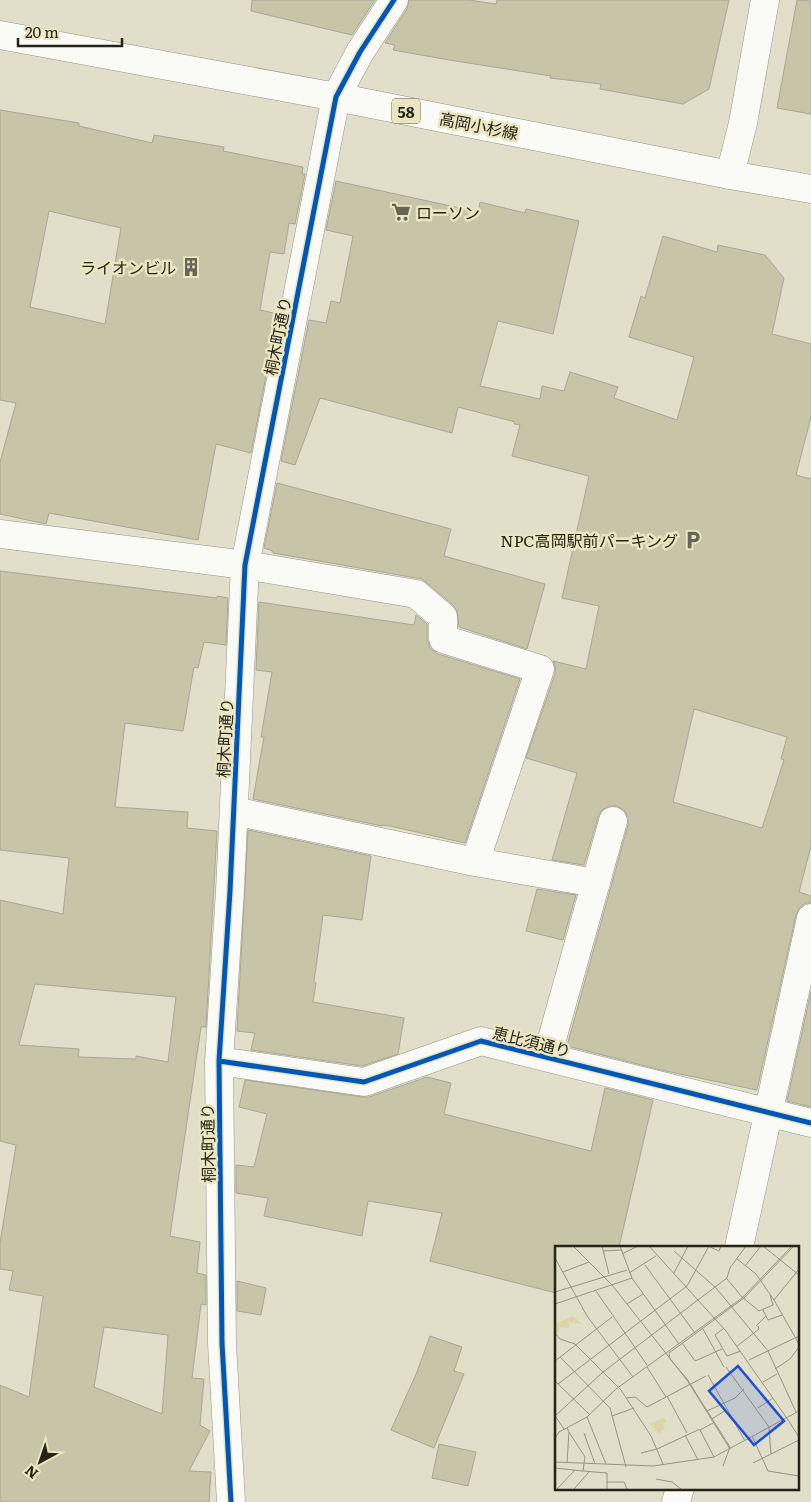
<svg xmlns="http://www.w3.org/2000/svg" width="811" height="1502" font-family="Literata,'Noto Sans JP',serif">
  <rect width="100%" height="100%" fill="#e1deca"/>
  <!-- building -->
  <path fill="#c7c4a7" stroke="#a8a697" fill-rule="evenodd" d="M252,0H375L352,35L251,11Z
    M409,0H469L496,4L497,0H729L709,89L683,104L600,89L601,84L550,78L551,76L449,60L393,50L395,45L385,43L407,9Z
    M797,0L811,1V114L777,108Z
    M0,110L79,123V126L152,143L154,135L224,147L223,151L303,167L302,174H305L295,224L289,223L284,254L270,252L260,310L278,314L251,453L216,444L198,540L49,513L46,524L0,514V462L16,403L0,400ZM49,211L121,228L105,324L30,307Z
    M336,181L478,212L480,202L525,213L526,209L579,221L553,334L498,321L480,386L540,399L542,386L564,391L570,372L618,387L614,398L677,420L694,357L629,337L641,296L645,298L663,236L717,252L718,245L765,255L784,278L772,334L811,344V417L796,475L811,479V846L799,892L811,896V903H806L800,907L796,915L757,1090L661,1070L567,1046L628,825V817L624,810L617,806H609L602,810L598,817L584,865L552,860L577,773L526,758L555,674V666L553,661L586,669L599,606L562,598L589,476L512,456L520,425L514,424L515,422L458,407L452,433L320,398L295,465L281,461L309,320L326,323L331,301L340,303L353,236L326,230ZM694,709L787,737L781,759L784,760L762,828L673,802Z
    M277,483L451,529L444,556L545,584L527,649L459,627L457,611L453,605L422,579L273,553V551L264,548Z
    M0,571L217,598V596L228,598L226,645L204,642L198,668L194,667L183,731L125,723L115,807L188,812L187,828L217,831L206,1027H201L170,1236L200,1242L197,1273L206,1275V1305L201,1304L192,1378L204,1379L200,1425L210,1431L189,1471L211,1472L209,1502H0V1385L29,1397L43,1296L9,1290L13,1271L0,1269V1243L16,1145L0,1141V900L63,914L69,858L0,850ZM35,984L176,997L168,1062L136,1056V1059L78,1057L79,1049L19,1045ZM104,1327L168,1335L162,1414L94,1387Z
    M259,602L414,625L416,615L427,624V639L430,648L438,654L520,679L465,843L390,826L382,825V826L253,799L264,737H261L272,672L256,670Z
    M248,830L371,856L362,920L323,915L314,982L316,983L313,1002L404,1018L398,1054L362,1066L251,1050L255,1033L237,1031Z
    M537,889L576,895L563,940L526,931Z
    M811,991V1107L787,1101Z
    M427,1077L451,1083L444,1114L591,1151L605,1088L653,1100L619,1247H556V1293L430,1261L442,1213L368,1201L362,1236L264,1216L268,1198L236,1193V1165L254,1167L267,1114L239,1107L245,1080L362,1097H369Z
    M237,1281L266,1288L261,1315L237,1311Z
    M430,1336L462,1347L454,1371L464,1374L434,1448L391,1430L417,1372Z
    M439,1444L476,1452L468,1486L432,1478Z"/>
  <g fill="none" stroke-linecap="round" stroke-linejoin="round">
    <!-- minor casing -->
    <g stroke="#979586" stroke-width="29">
      <path id="minor" d="M730,175L743,123L765,0
        M0,534L245,565L416,594L443,617V639L540,669L475,862
        M234,811L475,862L596,883
        M547,1057L613,821
        M219,1061L364,1082L481,1041L811,1123
        M739,1247L811,918
        M231,1502L222,1343L219,1061L230,891L245,565L336,97L360,52L394,0
        M676,1502L680,1488"/>
    </g>
    <!-- major casing -->
    <g stroke="#979586" stroke-width="29">
      <path id="major" d="M0,35L336,97L730,175L811,189"/>
    </g>
    <!-- minor -->
    <use href="#minor" stroke="#fafaf7" stroke-width="28"/>
    <!-- major -->
    <use href="#major" stroke="#fafaf7" stroke-width="28"/>
    <!-- cycleway casing -->
    <g stroke="#eae6c1" stroke-width="8">
      <path id="cycleway" d="M219,1061L364,1082L481,1041L811,1123
        M231,1502L222,1343L219,1061L230,891L245,565L336,97L360,52L394,0"/>
    </g>
    <!-- cycleway -->
    <use href="#cycleway" stroke="#0057b8" stroke-width="5"/>
  </g>
  <!-- icons -->
  <defs>
    <g id="supermarket-bare" transform="scale(1.5)"><path d="M-6-5.5h2.5l.6 2H6L4.5 2H-2.5L-4.4-4H-6ZM-1.5 3.2a1.3 1.3 0 1 0 .1 0ZM3 3.2a1.3 1.3 0 1 0 .1 0Z" fill="#676556" stroke="#eae6c1" stroke-width="2.5" paint-order="stroke"/></g>
    <g id="building-bare" transform="scale(1.5)"><path d="M-4-6H4V6H1V3H-1V6H-4ZM-2.5-4.3h1.7v1.8h-1.7ZM.8-4.3h1.7v1.8H.8ZM-2.5-1h1.7V.8h-1.7ZM.8-1h1.7V.8H.8Z" fill="#676556" stroke="#eae6c1" stroke-width="2.5" paint-order="stroke"/></g>
    <g id="parking-bare" transform="scale(1.5)"><path d="M-3.5-5.5H1a3.5 3.5 0 0 1 0 7H-1V5.5H-3.5ZM-1-3.4V-.6H.8a1.4 1.4 0 0 0 0-2.8Z" fill="#676556" stroke="#eae6c1" stroke-width="2.5" paint-order="stroke"/></g>
  </defs>
  <g fill-rule="evenodd">
    <use href="#supermarket-bare" x="401" y="212"/>
    <use href="#building-bare" x="191" y="267"/>
    <use href="#parking-bare" x="693" y="540"/>
  </g>
  <g text-anchor="middle" dominant-baseline="central" stroke-width="5" stroke-linejoin="round" paint-order="stroke">
    <!-- shield labels -->
    <rect fill="#eae6c1" stroke="#615e4a" stroke-width="1" x="392" y="98.5" width="28" height="25" rx="4"/>
    <g font-size="15" font-weight="bold" fill="#262417">
      <text x="406" y="111">58</text>
    </g>
    <!-- street labels -->
    <g font-size="16" fill="#262417" stroke="#eae6c1">
      <text transform="translate(479 125) rotate(11)">高岡小杉線</text>
      <text transform="translate(277 336) rotate(-79)">桐木町通り</text>
      <text transform="translate(224 738) rotate(-87)">桐木町通り</text>
      <text transform="translate(532 1041) rotate(14)">恵比須通り</text>
      <text transform="translate(207 1143) rotate(-91)">桐木町通り</text>
    </g>
    <!-- poi labels -->
    <g font-size="16" fill="#262417" stroke="#eae6c1" text-anchor="end">
      <text x="416" y="212" text-anchor="start">ローソン</text>
      <text x="176" y="267">ライオンビル</text>
      <text x="678" y="540">NPC高岡駅前パーキング</text>
    </g>
  </g>
  <!-- overview -->
  <g transform="translate(555 1246)">
    <rect width="244" height="244" fill="#e1deca"/>
    <path d="M18,70L27,78L14,76V82L5,81L3,88L0,86V78ZM108,172L112,174L108,178L110,182L103,188L102,184L98,186L100,183L95,178Z" fill="#dcd6a4"/>
    <path fill="none" stroke="#969482" stroke-width="1" d="M18,0L57,39L132,134L175,203M47,0L54,28M65,0L77,32L124,98M94,0L171,85L231,171M208,0L244,29M155,1L164,5L166,0M48,5L66,4M119,5L161,42L213,105L241,166M67,8L83,0M0,12L32,70L78,131M182,13L201,28L219,54L244,98M90,19L140,87M190,20L206,0M8,26L34,16M74,27L101,10M119,27L133,0M172,33L187,51L204,65L218,59L215,49M41,45L92,119M0,46L72,24M219,54L244,23M0,58L77,32M72,58L88,48M211,70L213,74L227,69M201,80L211,70L208,64M169,82L160,89L172,110L186,105M148,83L169,121M0,87L5,93L20,98L66,144L96,190L108,218M127,97L140,115L167,103M182,100L204,83L203,80M5,111L55,162L71,221M194,114L244,90M0,115L57,71M92,121L111,151M171,121L214,181L216,208M220,123L235,113L244,101M153,129L190,195M0,135L34,168M208,136L222,128M3,138L132,40L154,0M112,150L132,187M72,152L80,151L92,161L151,130M203,162L218,152M152,165L180,152L189,143M0,170L48,126L172,32L175,22L191,0M0,170L9,183M57,170L79,162M32,171L51,218M231,171L244,191M157,173L171,164M158,177L145,184L159,211M12,182L14,186L12,217M14,186L30,211L29,217M29,187L40,218M130,189L143,214M197,190L213,225L244,230M0,192L4,186L32,171L61,143L187,52L237,0M86,207L102,203L145,183M0,216L98,220L159,211L244,165M198,217L244,194M29,218L28,225L52,227V243M168,220L175,201L132,133L115,113L114,107L189,52L239,0M0,222L28,225M101,233L117,236L126,243M52,236H69L72,243M2,243L20,224M19,243L34,226"/>
    <path fill="#1d4ed8" fill-opacity="0.15" stroke="#1d4ed8" stroke-width="2.5" d="M183,120L229,175L199,199L154,145Z"/>
    <rect width="244" height="244" fill="none" stroke="#262417" stroke-width="2.5"/>
  </g>
  <!-- north arrow -->
  <g transform="translate(40 1462) rotate(220)" stroke="#eae6c1" stroke-width="4" paint-order="stroke">
  <path d="M0-4L9 19L0 12L-9 19Z" fill="#262417"/>
  <text y="-8" font-size="14" font-weight="bold" text-anchor="middle" fill="#262417">N</text>
  </g>
  <!-- scale -->
  <path d="M18 38v8h104v-8" fill="none" stroke="#262417" stroke-width="2.5"/>
  <text x="25" y="38" font-size="15" fill="#262417" stroke="#eae6c1" stroke-width="4" paint-order="stroke">20 m</text>
</svg>
